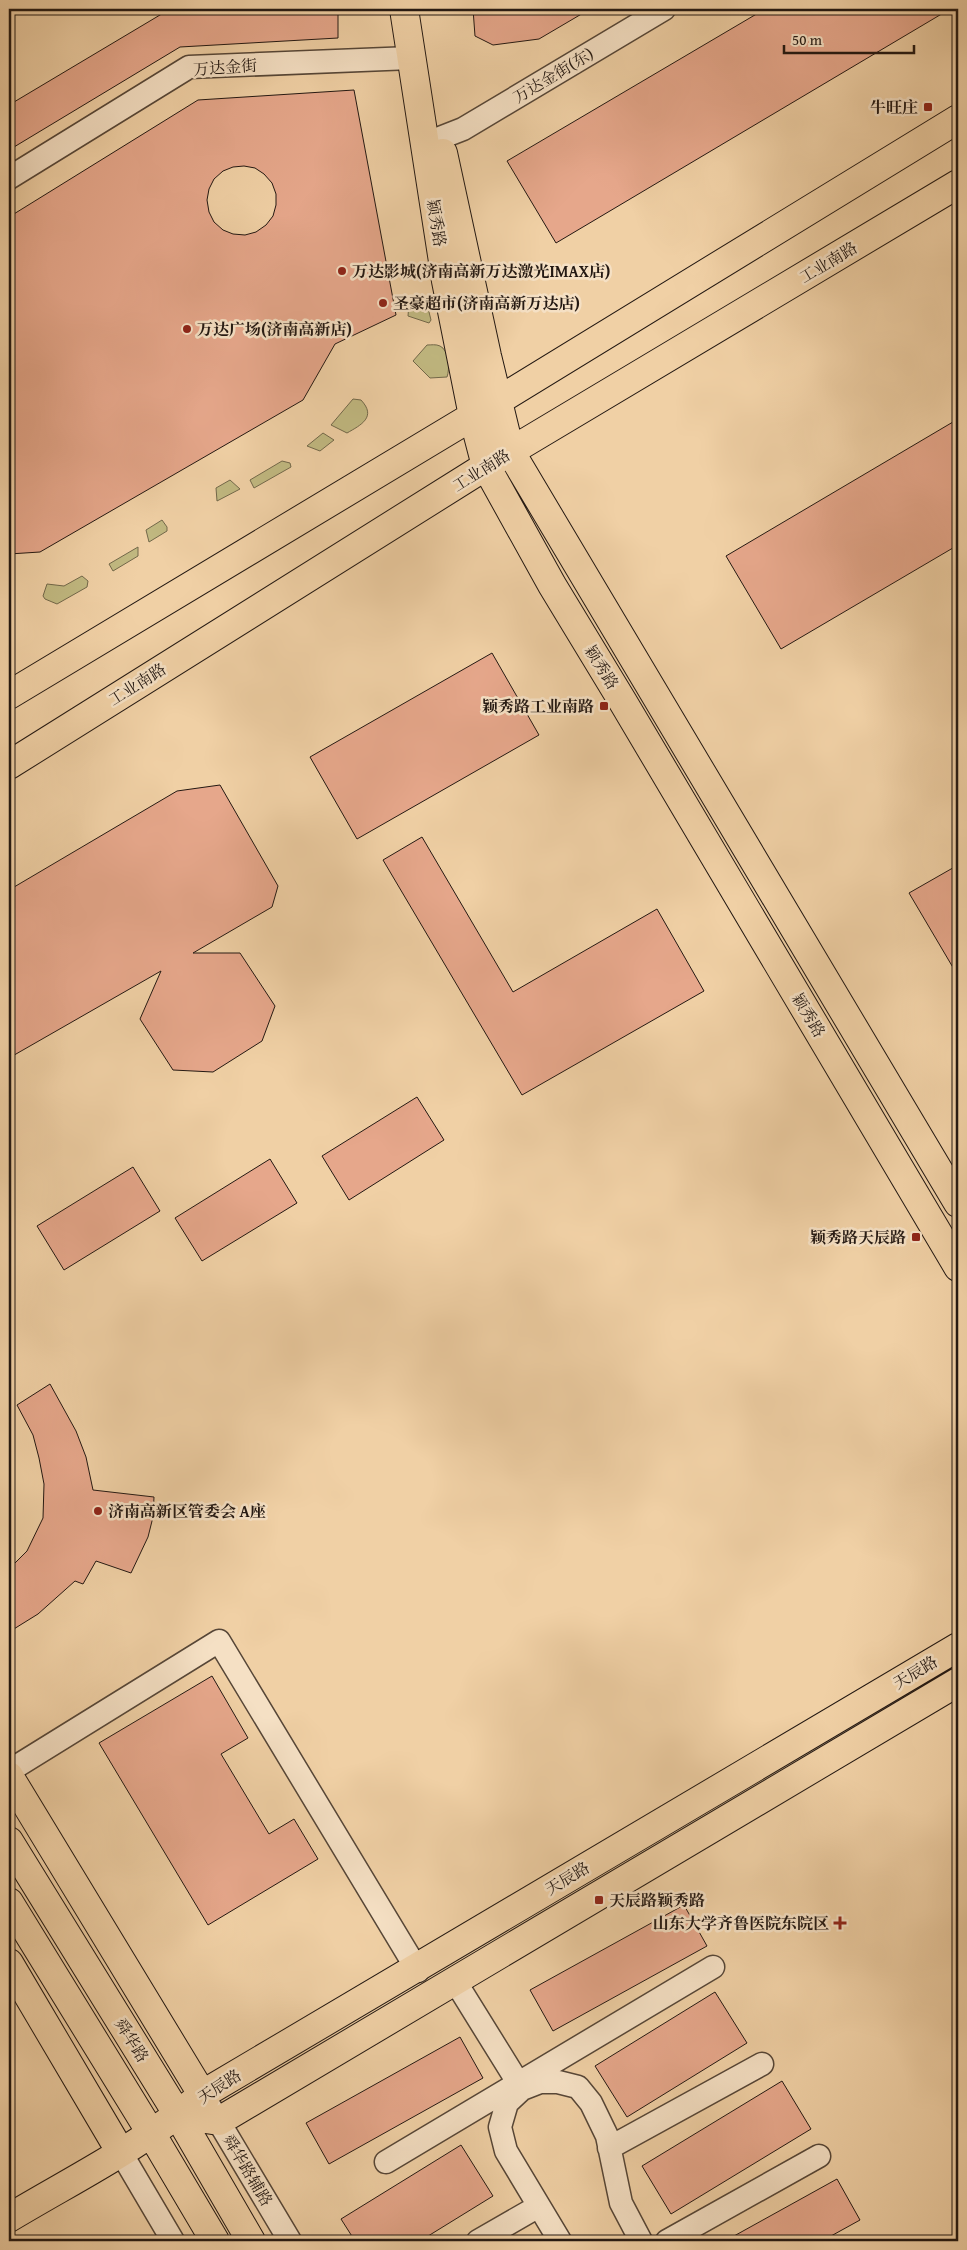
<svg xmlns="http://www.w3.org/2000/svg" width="967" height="2250" font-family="'Gentium Book Plus','Noto Serif SC',serif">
  <rect width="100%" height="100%" fill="#f0d0a5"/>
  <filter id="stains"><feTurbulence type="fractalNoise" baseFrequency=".004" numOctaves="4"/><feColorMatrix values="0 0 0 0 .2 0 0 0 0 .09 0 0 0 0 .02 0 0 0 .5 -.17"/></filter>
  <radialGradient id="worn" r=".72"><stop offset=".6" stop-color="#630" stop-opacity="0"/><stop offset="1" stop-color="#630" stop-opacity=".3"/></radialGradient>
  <!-- green -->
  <path fill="#c1b981" stroke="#72684a" d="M423,301L427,304L431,320L429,323L408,316L409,303Z
    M427,345C431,345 436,344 440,346C449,350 450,369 447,377L430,378L413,361Z
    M353,399L361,400C377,417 361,425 347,433L331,425Z
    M323,433L334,440L320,451L307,446Z
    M282,461L290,463L291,467L254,488L250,480Z
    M230,480L240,489L217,501L216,488Z
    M162,520L167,527V531L149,542L146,530Z
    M138,547V556L113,571L109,564Z
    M82,576L88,581L87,587L57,604L45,599L43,596L47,584L64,586Z"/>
  <!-- building -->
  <path fill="#e6a78b" stroke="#231812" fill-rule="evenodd" d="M170,9H338V38L180,47L9,150V105Z
    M473,9H590L539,39L493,45L475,36Z
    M765,9H950L556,243L507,161Z
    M354,90L396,315L335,344L303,400L40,552L9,554V217L198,100ZM244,166L255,168L264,174L272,183L276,194V205L273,216L266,225L256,232L245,235L233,234L223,230L214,222L209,212L207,200L209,189L214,179L223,171L233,167Z
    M958,419V545L781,649L726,556Z
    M492,653L539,735L357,839L310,757Z
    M220,785L278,886L272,907L193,953H240L275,1006L262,1041L213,1072L173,1070L140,1019L161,971L9,1058V890L177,791Z
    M422,837L513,992L657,909L704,991L522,1095L383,860Z
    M958,865V976L909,893Z
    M417,1097L444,1140L349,1200L322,1156Z
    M270,1159L297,1203L202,1261L175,1218Z
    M133,1167L160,1211L64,1270L37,1226Z
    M50,1384L76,1431L86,1457L93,1490L154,1497L153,1517L148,1537L131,1573L96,1561L83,1584L75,1581L38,1614L9,1632V1569L27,1551L43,1518L44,1484L39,1458L33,1435L17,1405Z
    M212,1676L248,1738L221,1754L269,1834L294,1819L318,1859L208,1925L99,1743Z
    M684,1905L707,1946L553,2031L530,1990Z
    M715,1992L747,2043L627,2117L595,2066Z
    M460,2037L483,2078L329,2164L306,2123Z
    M782,2081L811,2129L671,2214L642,2166Z
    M461,2145L493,2196L420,2241H355L341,2219Z
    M837,2179L860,2220L822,2241H725Z"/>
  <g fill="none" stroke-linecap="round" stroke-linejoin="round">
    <!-- minor casing -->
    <g stroke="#564637" stroke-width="25">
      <path id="minor" d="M440,138L463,129L664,9
        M9,178L189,67L411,58
        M9,1771L219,1641L418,1971
        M455,1981L522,2089
        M210,2107L290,2241
        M609,2148L762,2064
        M120,2151L173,2241
        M386,2162L713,1967
        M478,2241L539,2206
        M560,2241L506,2151L500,2127L507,2103L522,2089L540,2082H558L578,2087L591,2103L607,2136L621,2203L641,2241
        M667,2241L819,2156"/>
    </g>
    <!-- major casing -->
    <g stroke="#231812" stroke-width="30">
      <path id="major" d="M404,9L446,281L473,416L486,466L552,585L623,702L958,1267
        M443,153L487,356L510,451L958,1203
        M9,695L473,416L958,119
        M9,765L486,466L958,184
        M9,1776L205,2099
        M9,1841L178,2115L251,2241
        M9,1902L151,2133L215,2241
        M9,1963L120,2151
        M178,2115L219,2121L958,1682
        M9,2218C74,2179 145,2144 203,2094L958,1647"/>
    </g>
    <!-- minor -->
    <use href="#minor" stroke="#f5e0c4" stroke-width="22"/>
    <!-- major -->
    <use href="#major" stroke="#f0d0a5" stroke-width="28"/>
  </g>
  <!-- markers -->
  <g fill="#8f2418" stroke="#f5e0c4" stroke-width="2">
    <rect x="923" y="102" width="10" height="10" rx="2.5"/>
    <circle cx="342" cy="271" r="5"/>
    <circle cx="383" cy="303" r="5"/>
    <circle cx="187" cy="329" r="5"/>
    <rect x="599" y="701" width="10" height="10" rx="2.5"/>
    <rect x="911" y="1232" width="10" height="10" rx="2.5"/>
    <circle cx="98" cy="1511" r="5"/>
    <rect x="594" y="1895" width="10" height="10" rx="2.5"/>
    <path d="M837.5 1915.5h5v5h5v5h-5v5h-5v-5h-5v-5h5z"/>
  </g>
  <g text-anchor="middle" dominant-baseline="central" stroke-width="5" stroke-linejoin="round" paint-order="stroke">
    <!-- street labels -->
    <g font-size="16" fill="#231812" stroke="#f5e0c4">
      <text transform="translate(225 67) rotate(-4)">万达金街</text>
      <text transform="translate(553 75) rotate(-31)">万达金街(东)</text>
      <text transform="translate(437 223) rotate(81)">颖秀路</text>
      <text transform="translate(828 262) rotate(-31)">工业南路</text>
      <text transform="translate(481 470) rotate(-32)">工业南路</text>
      <text transform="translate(602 667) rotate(58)">颖秀路</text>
      <text transform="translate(137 684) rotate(-32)">工业南路</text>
      <text transform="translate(809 1015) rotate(59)">颖秀路</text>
      <text transform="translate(915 1672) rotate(-31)">天辰路</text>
      <text transform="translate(567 1878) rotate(-31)">天辰路</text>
      <text transform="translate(132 2040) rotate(58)">舜华路</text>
      <text transform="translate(219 2086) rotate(-33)">天辰路</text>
      <text transform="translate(248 2170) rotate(59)">舜华路辅路</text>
    </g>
    <!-- poi labels -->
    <g font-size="16" font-weight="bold" fill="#231812" stroke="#f5e0c4" text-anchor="start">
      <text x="918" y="107" text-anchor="end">牛旺庄</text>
      <text x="352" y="271">万达影城(济南高新万达激光IMAX店)</text>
      <text x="393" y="303">圣豪超市(济南高新万达店)</text>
      <text x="197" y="329">万达广场(济南高新店)</text>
      <text x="594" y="706" text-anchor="end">颖秀路工业南路</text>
      <text x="906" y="1237" text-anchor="end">颖秀路天辰路</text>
      <text x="108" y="1511">济南高新区管委会 A座</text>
      <text x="609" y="1900">天辰路颖秀路</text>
      <text x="829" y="1923" text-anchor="end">山东大学齐鲁医院东院区</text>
    </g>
  </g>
  <!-- margin -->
  <rect width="967" height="2250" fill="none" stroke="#f0d0a5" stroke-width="30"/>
  <rect x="10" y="10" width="947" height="2230" fill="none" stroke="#231812" stroke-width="2.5"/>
  <rect x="15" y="15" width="937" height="2220" fill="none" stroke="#231812"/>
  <!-- scale -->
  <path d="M784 45v8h130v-8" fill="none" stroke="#231812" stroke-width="2.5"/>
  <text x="792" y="45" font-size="15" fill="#231812" stroke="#f5e0c4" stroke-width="4" paint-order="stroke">50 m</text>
  <rect width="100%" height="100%" filter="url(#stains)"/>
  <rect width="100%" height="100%" fill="url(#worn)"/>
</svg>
